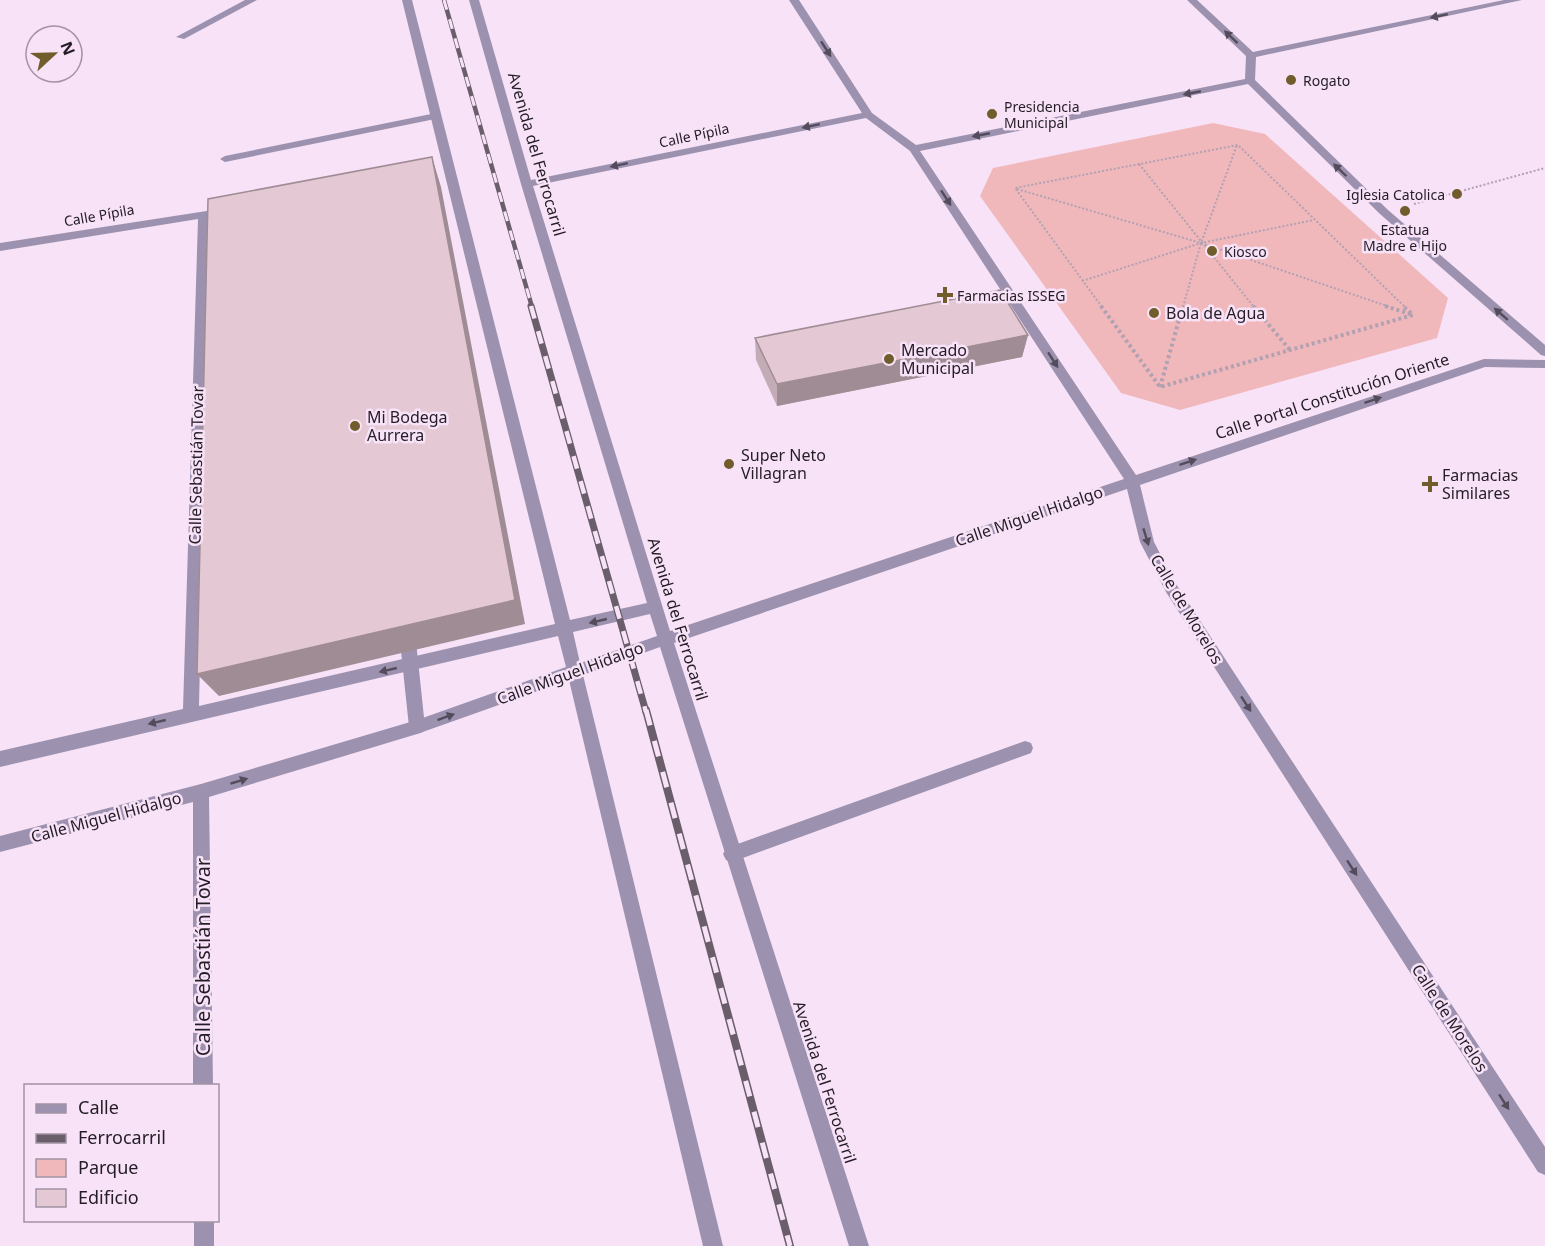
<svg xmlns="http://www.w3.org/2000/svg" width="1545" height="1246" font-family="'Noto Sans',sans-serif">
  <rect width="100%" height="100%" fill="#f7e2f7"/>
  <!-- green -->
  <path fill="#f1b8bc" d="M1213,123L1265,134L1448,298L1437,338L1180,410L1121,393L980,196L993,168Z"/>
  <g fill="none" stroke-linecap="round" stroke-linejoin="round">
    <!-- path-far1 -->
    <path stroke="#b1a1b1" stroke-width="2" stroke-dasharray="2 2" stroke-linecap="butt" d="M1139,164L1254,307
      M1017,189L1201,243L1390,307
      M1414,204L1545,168
      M1082,281L1201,243L1314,220
      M1102,307L1015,188L1238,145L1405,307
      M1183,307L1201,243L1237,145"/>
    <!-- path -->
    <path stroke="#b1a1b1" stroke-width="4" stroke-dasharray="3 3" stroke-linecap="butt" d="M1101,306L1160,387L1413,315L1403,306
      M1253,306L1290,350
      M1385,306L1410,314
      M1160,387L1183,306"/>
    <!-- service -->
    <path fill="#9c92af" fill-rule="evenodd" d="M245,0H257L184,39L176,37Z
      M436,113L441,116L440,118L225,162L220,159L225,156Z
      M407,626L412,627L415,632L425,727L423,732L417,734L411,732L409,727L399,632L402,627Z
      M1025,741L1031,743L1033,748L1031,753L732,862L726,860L723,854L726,848L732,846Z"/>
    <!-- minor -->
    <path fill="#9c92af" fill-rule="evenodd" d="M402,0H412L570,620L647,603L521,184L469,0H479L531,180L862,113L789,0H799L872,113L916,145L1245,79L1246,56L1187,0H1197L1253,52L1504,0H1522L1256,57L1255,80L1388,210L1545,345V356L1541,355L1380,214L1248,84L920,151L1136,475L1484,359L1545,360V368L1485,367L1140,485L1154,542L1176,584L1545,1147V1175L1538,1172L1166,592L1140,542L1127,489L674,643L869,1246H849L660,647L583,675L723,1246H703L569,680L417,734L209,797L213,1086H193V802L0,852V836L201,784L417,720L566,667L558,636L0,767V751L183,709L198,219L0,251V243L213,210L219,213L210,217L199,706L555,624ZM866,118L910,151L1124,479L670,631L533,186ZM650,614L657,636L580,663L573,632Z
      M194,1220H214V1246H194Z"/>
    <!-- rail-far2 casing -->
    <g stroke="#695e6a" stroke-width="4.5">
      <path id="rail-far2" d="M444,0L532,307"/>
    </g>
    <!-- rail-far1 casing -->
    <g stroke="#695e6a" stroke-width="7">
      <path id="rail-far1" d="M531,306L646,712"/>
    </g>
    <!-- rail casing -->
    <g stroke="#695e6a" stroke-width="8">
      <path id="rail" d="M646,710L790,1246"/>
    </g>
    <!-- rail-far2 -->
    <use href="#rail-far2" stroke="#f7e2f7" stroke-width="3" stroke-dasharray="10" stroke-linecap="butt"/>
    <!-- rail-far1 -->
    <use href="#rail-far1" stroke="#f7e2f7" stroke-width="4.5" stroke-dasharray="13" stroke-linecap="butt"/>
    <!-- rail -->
    <use href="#rail" stroke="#f7e2f7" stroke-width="5" stroke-dasharray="16" stroke-linecap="butt"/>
  </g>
  <!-- wall -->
  <path fill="#c4acb6" d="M1028,335L1022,357L777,406L756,360L755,338Z"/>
  <!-- shaded-wall -->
  <path fill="#a08c94" d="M432,157L441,187L525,624L219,696L197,674Z
    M1028,335L1022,357L777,406V384Z"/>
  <!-- building -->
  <path fill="#e4c8d4" stroke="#a08c94" stroke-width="1.5" d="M432,157L515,600L197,674L208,199Z
    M1000,290L1028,335L777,384L755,338Z"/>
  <!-- one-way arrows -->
  <defs><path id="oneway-solid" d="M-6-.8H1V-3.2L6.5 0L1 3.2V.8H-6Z" transform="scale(1.5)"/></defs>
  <g fill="#544c5c">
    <use href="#oneway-solid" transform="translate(1439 16) rotate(168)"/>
    <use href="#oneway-solid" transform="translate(1231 37) rotate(-137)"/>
    <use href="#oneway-solid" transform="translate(826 49) rotate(57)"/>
    <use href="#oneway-solid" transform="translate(1192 93) rotate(169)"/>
    <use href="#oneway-solid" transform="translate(811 126) rotate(168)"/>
    <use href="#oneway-solid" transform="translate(981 135) rotate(169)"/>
    <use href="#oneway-solid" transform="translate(619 165) rotate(168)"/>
    <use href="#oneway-solid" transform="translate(1340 170) rotate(-136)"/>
    <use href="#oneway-solid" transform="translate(946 198) rotate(57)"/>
    <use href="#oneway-solid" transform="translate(1501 314) rotate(-139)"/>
    <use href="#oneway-solid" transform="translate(1053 360) rotate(57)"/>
    <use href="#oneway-solid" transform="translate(1373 400) rotate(-18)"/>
    <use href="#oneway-solid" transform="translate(1188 462) rotate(-18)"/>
    <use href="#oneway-solid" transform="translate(1146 537) rotate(73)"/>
    <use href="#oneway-solid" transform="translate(598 621) rotate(167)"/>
    <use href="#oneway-solid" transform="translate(388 670) rotate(167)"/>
    <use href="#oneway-solid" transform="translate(1246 704) rotate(57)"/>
    <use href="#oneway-solid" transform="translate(446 717) rotate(-20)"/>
    <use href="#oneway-solid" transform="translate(157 722) rotate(167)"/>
    <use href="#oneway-solid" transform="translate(239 781) rotate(-17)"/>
    <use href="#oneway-solid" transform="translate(1352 868) rotate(57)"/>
    <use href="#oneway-solid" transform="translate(1504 1102) rotate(57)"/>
  </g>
  <!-- markers -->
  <g fill="#715c2b" stroke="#f7e2f7" stroke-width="2">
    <circle cx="1291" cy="80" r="6"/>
    <circle cx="992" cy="114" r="6"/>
    <circle cx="1457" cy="194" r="6"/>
    <circle cx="1405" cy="211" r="6"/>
    <circle cx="1212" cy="251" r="6"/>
    <path d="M942 286h6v6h6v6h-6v6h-6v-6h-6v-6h6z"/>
    <circle cx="1154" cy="313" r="6"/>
    <circle cx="889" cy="359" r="6"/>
    <circle cx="355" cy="426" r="6"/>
    <circle cx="729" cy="464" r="6"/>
    <path d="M1427 475h6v6h6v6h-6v6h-6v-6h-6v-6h6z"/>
  </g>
  <g text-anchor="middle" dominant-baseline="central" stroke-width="5" stroke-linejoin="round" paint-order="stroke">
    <!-- far-poi labels -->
    <g font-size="14" fill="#241d25" stroke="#f7e2f7" text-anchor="start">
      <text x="1303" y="80">Rogato</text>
      <text x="1004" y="106">Presidencia<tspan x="1004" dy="16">Municipal</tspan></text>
      <text x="1445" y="194" text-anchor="end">Iglesia Catolica</text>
      <text x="1405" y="229" text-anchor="middle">Estatua<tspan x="1405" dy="16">Madre e Hijo</tspan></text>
      <text x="1224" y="251">Kiosco</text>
      <text x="957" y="295">Farmacias ISSEG</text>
    </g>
    <!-- far-street labels -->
    <g font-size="14" fill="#241d25" stroke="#f7e2f7">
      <text transform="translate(694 135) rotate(-12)">Calle Pípila</text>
      <text transform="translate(99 215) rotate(-10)">Calle Pípila</text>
    </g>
    <!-- street labels -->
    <g font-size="16" fill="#241d25" stroke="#f7e2f7">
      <text transform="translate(537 154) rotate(74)">Avenida del Ferrocarril</text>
      <text transform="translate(1332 396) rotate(-18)">Calle Portal Constitución Oriente</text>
      <text transform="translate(196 465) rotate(-89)">Calle Sebastián Tovar</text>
      <text transform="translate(1029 516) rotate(-19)">Calle Miguel Hidalgo</text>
      <text transform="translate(1187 609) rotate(59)">Calle de Morelos</text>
      <text transform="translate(678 619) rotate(73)">Avenida del Ferrocarril</text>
      <text transform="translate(570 673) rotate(-20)">Calle Miguel Hidalgo</text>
      <text transform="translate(106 817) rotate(-15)">Calle Miguel Hidalgo</text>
      <text transform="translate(1450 1018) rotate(57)">Calle de Morelos</text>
      <text transform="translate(825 1082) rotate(72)">Avenida del Ferrocarril</text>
    </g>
    <!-- poi labels -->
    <g font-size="16" fill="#241d25" stroke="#f7e2f7" text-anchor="start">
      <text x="1166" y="313">Bola de Agua</text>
      <text x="901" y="350">Mercado<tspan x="901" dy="18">Municipal</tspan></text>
      <text x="367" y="417">Mi Bodega<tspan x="367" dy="18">Aurrera</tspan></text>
      <text x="741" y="455">Super Neto<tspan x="741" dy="18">Villagran</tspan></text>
      <text x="1442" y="475">Farmacias<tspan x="1442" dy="18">Similares</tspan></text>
    </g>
    <!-- near-street labels -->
    <g font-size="20" fill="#241d25" stroke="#f7e2f7">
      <text transform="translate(202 957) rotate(-90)">Calle Sebastián Tovar</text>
    </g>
  </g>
  <!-- legend -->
  <rect x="24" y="1084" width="195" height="138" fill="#f7e2f7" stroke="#a393a3" stroke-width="1.5"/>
  <rect x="36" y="1104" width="30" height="9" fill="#9c92af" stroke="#a393a3" stroke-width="1.5"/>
  <text x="78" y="1114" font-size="18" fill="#241d25">Calle</text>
  <rect x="36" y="1134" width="30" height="9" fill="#695e6a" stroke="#a393a3" stroke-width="1.5"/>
  <text x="78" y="1144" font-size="18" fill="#241d25">Ferrocarril</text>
  <rect x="36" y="1159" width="30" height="18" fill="#f1b8bc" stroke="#a393a3" stroke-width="1.5"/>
  <text x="78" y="1174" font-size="18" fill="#241d25">Parque</text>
  <rect x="36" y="1189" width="30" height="18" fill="#e4c8d4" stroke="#a393a3" stroke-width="1.5"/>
  <text x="78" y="1204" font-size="18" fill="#241d25">Edificio</text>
  <!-- north arrow -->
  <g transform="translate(54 54) rotate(68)"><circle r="28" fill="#f7e2f7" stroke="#a393a3" stroke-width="1.5"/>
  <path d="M0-4.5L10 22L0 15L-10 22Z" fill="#715c2b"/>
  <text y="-9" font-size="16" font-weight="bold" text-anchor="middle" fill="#241d25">N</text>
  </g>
</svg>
